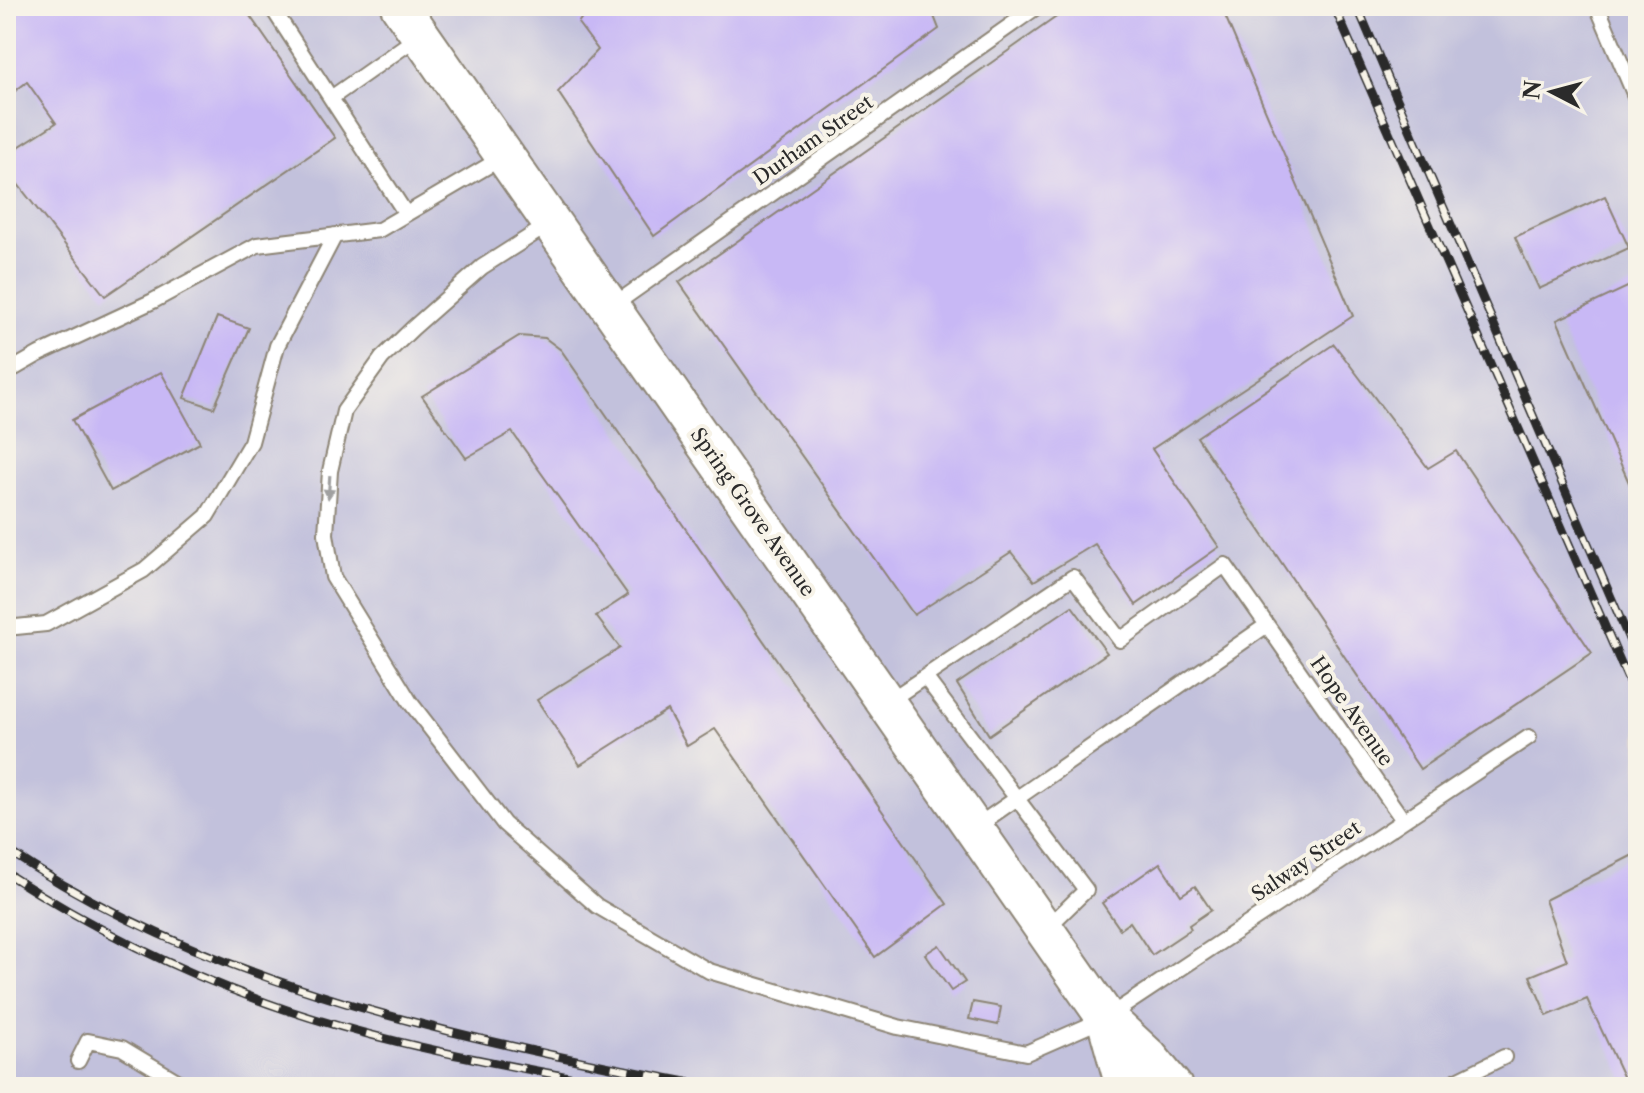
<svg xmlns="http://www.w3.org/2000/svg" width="1644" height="1093" font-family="'Libre Caslon Text',serif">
  <rect width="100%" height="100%" fill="#f7f3e8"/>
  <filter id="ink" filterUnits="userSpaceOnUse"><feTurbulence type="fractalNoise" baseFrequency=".0125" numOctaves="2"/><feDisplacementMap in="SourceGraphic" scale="16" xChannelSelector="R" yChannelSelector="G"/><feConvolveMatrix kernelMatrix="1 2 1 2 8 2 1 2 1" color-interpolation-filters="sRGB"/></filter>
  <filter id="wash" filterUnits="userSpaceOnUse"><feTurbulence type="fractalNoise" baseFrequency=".006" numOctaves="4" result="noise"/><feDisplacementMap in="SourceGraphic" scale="32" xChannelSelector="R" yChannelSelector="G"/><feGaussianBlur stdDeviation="1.8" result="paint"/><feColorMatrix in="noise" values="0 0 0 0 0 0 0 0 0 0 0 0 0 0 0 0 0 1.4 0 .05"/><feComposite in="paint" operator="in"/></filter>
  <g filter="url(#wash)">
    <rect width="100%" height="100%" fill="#eedebc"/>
    <!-- industrial -->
    <path fill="#c2c1dc" d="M6,6H1638V1087H6Z"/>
    <g id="blocks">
      <!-- building -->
      <path fill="#c8b8f5" d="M6,6H243L335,138L105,296L6,169V155L56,123L27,82L6,98Z
        M590,6H612L626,17L634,6H930L939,29L654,236L558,92L598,50L578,23Z
        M1072,6H1221L1353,316L1152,449L1219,547L1136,605L1095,544L1034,581L1011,552L914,615L679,282Z
        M1605,196L1629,248L1539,289L1515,237Z
        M1638,282V503L1557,320Z
        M217,317L249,328L214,408L184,398Z
        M519,336L545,338L561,350L947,904L875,957L715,729L687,746L667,710L580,765L537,700L620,648L596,616L628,595L512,432L466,458L422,396Z
        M1334,344L1428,468L1456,451L1592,653L1420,769L1197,437Z
        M161,372L200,443L111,491L72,420Z
        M1072,606L1107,653L989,735L957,684Z
        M1637,853L1638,1087H1628L1587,999L1547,1016L1530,976L1567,961L1545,900Z
        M1160,863L1181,895L1195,886L1211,910L1189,925L1191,929L1152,955L1130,922L1120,929L1102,903Z
        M939,945L965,982L951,991L925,954Z
        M973,1002L1001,1007L998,1025L969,1019Z"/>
    </g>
  </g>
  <g filter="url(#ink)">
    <use href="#blocks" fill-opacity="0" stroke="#8c8474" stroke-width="2"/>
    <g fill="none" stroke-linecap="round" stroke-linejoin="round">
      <!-- service casing -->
      <g stroke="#8c8474" stroke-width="18">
        <path id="service" d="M271,6L406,214
          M1597,6L1638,103
          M331,98L419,36
          M551,223L482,267L413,328L382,358L344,411L330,471L326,534L333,577L410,702L504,824L597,906L709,971L898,1027L1026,1053L1106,1018L1529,737
          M611,307L1038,6
          M6,373L39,354L153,301L257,245L379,230L505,156
          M1267,625L1403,820
          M6,628L46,624L144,570L207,516L251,442L277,346L335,235
          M925,677L1086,890L1045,930
          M886,703L1073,577L1120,640L1225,565L1267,625L974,828
          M78,1061L88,1041L122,1048L187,1087
          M1443,1087L1504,1057"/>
      </g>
      <!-- secondary casing -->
      <g stroke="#8c8474" stroke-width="42">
        <path id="secondary" d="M400,6L1106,1018L1149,1058L1173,1087
          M1106,1018L1122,1076L1130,1087"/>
      </g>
      <!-- service -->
      <use href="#service" stroke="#fff" stroke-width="14"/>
      <!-- secondary -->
      <use href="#secondary" stroke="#fff" stroke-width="38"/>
      <!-- rail casing -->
      <g stroke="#2b2b2b" stroke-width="9">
        <path id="rail" d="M1334,6L1638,702
          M1357,6L1638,660
          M6,849C212,989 472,1041 713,1087
          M6,873C95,930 189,977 290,1011C398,1047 510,1066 622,1087"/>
      </g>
      <!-- rail -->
      <use href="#rail" stroke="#f7f3e8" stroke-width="6" stroke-dasharray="18" stroke-linecap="butt"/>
    </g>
    <!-- one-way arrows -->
    <defs><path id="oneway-solid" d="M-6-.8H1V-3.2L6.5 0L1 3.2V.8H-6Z" transform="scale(2)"/></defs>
    <use fill="#a0a0a0" href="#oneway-solid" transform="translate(329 487) rotate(94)"/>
  </g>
  <g text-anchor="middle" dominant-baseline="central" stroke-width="8" stroke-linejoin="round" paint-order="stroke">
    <!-- street labels -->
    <g font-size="20" fill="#2b2b2b" stroke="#f7f3e8">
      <text transform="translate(813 140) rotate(-35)">Durham Street</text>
      <text transform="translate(753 512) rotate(55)">Spring Grove Avenue</text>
      <text transform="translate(1352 711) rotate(55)">Hope Avenue</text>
      <text transform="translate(1306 861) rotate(-34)">Salway Street</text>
    </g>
  </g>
  <!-- margin -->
  <rect width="1644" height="1093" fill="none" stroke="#f7f3e8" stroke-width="32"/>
  <!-- north arrow -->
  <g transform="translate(1552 92) rotate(276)" stroke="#f7f3e8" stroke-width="6" paint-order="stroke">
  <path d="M0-6L14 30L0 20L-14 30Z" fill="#2b2b2b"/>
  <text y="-12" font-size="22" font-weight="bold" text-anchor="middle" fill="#2b2b2b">N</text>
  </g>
</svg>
